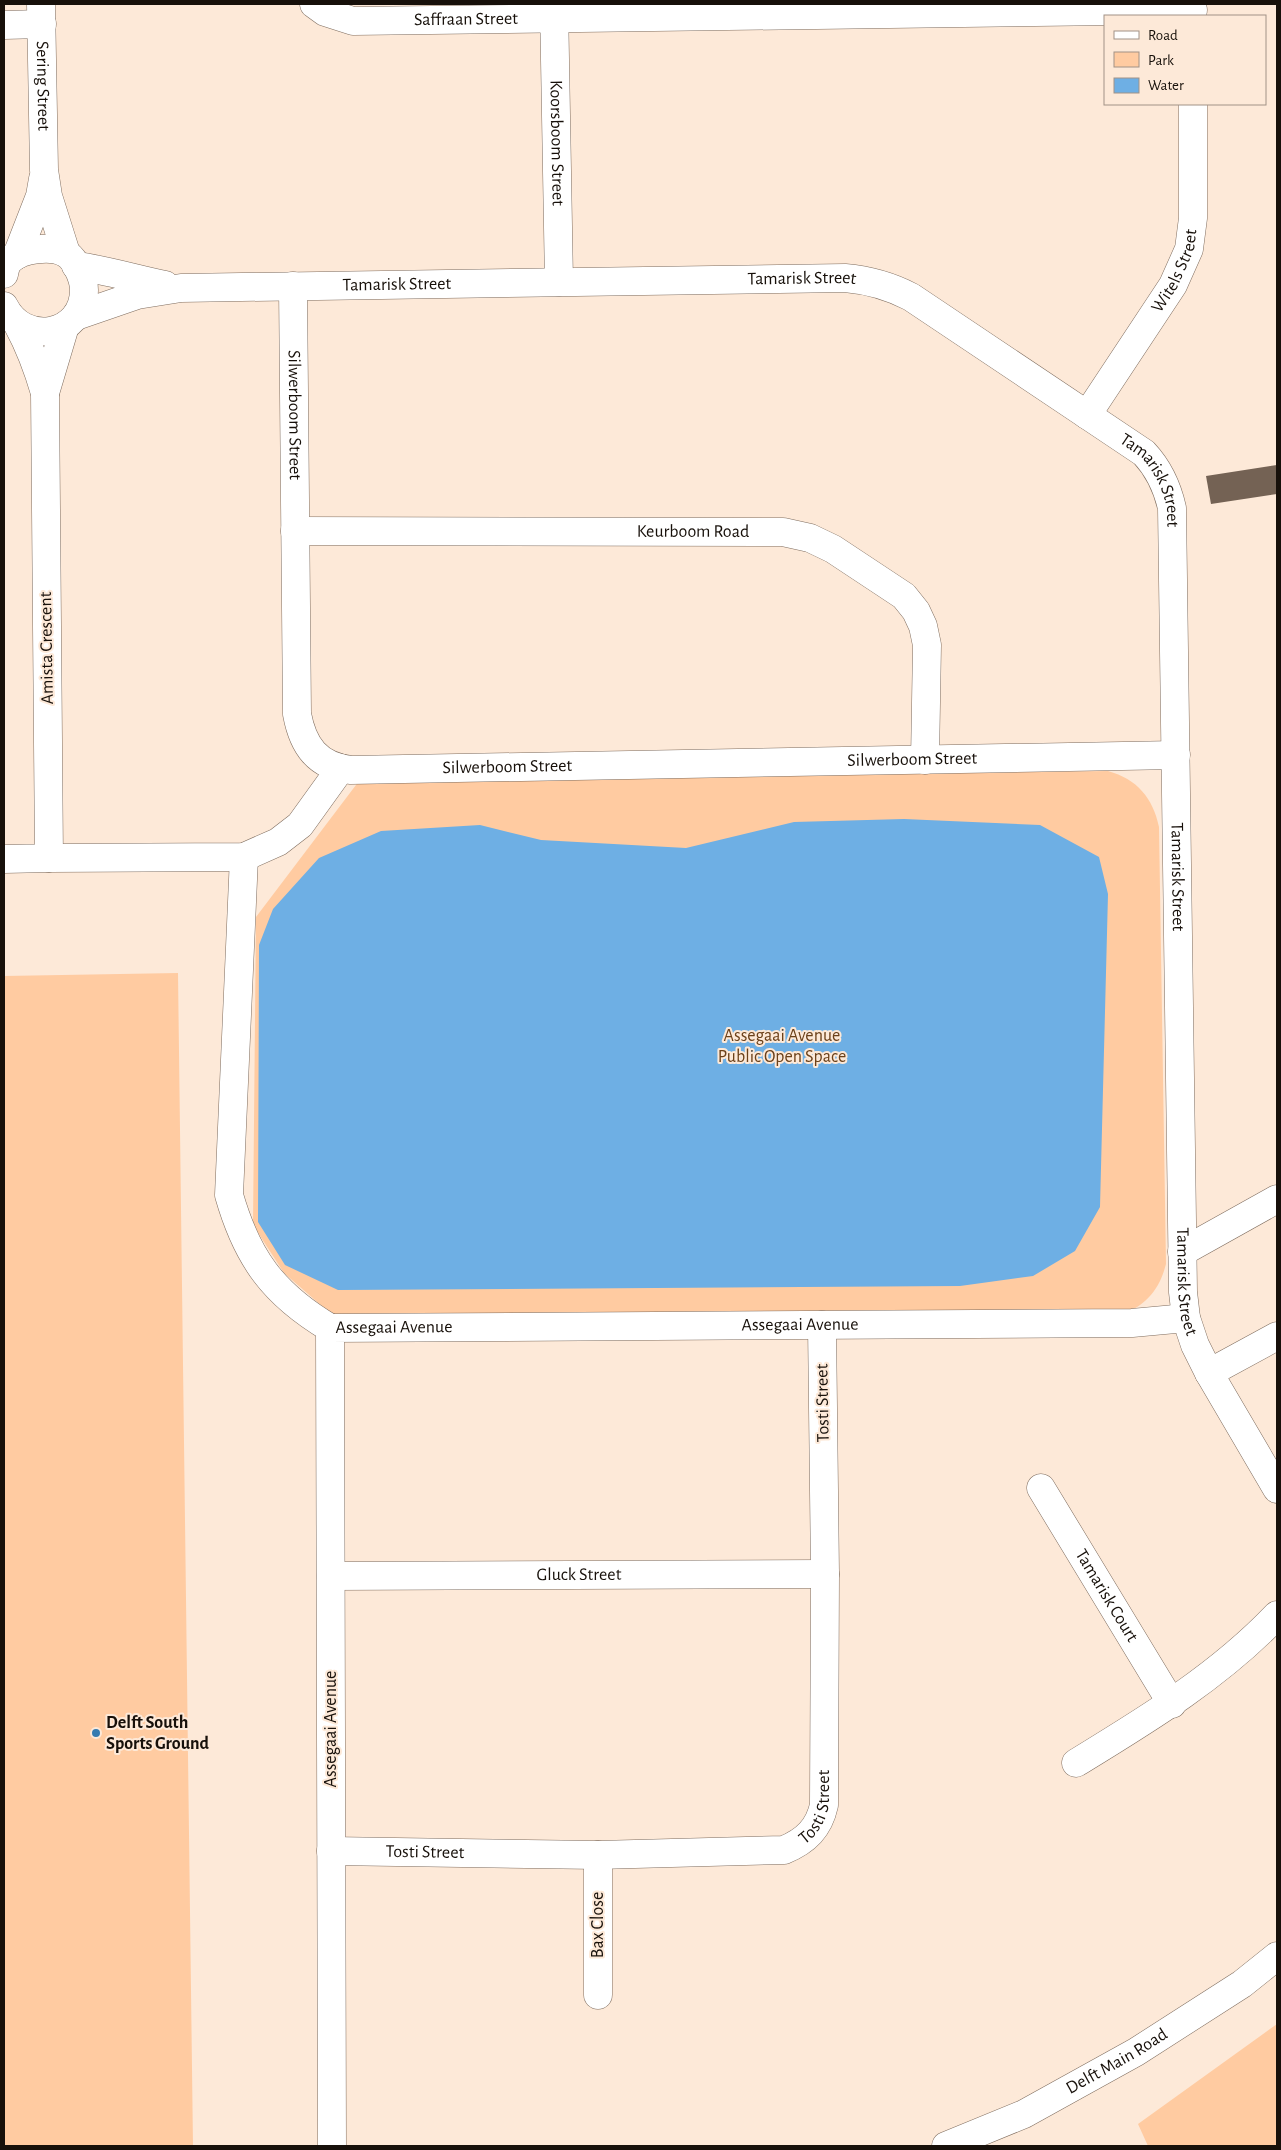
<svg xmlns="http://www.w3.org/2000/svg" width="1281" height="2150" font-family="'Alegreya Sans',sans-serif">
  <rect width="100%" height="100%" fill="#fde9d8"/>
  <!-- green -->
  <path fill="#ffcba1" d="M1108,771C1137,779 1153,798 1159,827L1166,1264C1159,1291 1146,1305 1120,1316L339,1321L284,1273L253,1225L256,917L359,781Z
    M178,973L193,2146H4V976Z
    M1277,2024V2146H1148L1138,2124Z"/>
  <!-- water -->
  <path fill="#6eafe4" d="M904,819L1040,825L1099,857L1108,894L1100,1207L1075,1251L1033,1276L960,1286L338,1290L285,1265L258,1222L259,945L273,909L319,858L381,831L480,825L541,840L686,848L794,822Z"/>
  <!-- building -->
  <path fill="#746254" d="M1277,465V494L1211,504L1206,476Z"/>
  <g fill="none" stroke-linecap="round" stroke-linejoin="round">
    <!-- minor casing -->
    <g stroke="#7f6d5f" stroke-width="29">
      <g id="minor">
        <path id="s1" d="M41,4L44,170L48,196L66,253"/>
        <path id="s2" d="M314,4L325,12L353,21L1193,10"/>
        <path id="s3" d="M554,4L559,282"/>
        <path d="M4,25L42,24"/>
        <path d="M17,255L40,196L43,179"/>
        <path d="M76,266C107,270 135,279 165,285"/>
        <path d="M4,274C5,269 6,263 10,260C21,249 51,245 65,253C75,258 84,278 84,290C84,336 24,347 4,306"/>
        <path id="s4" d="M293,286L297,714C303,746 317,766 351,770L1176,755"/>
        <path id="s5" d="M76,316L137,295L181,288L845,278C868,280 890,286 911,297L1144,453C1159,469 1167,486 1172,508L1183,1292L1186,1318L1195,1345L1209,1373L1277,1489"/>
        <path d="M45,393L65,326"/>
        <path id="s6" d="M1087,415L1173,285L1189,249L1193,218V104"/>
        <path id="s7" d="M295,531L783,532L810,538L833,549L904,596L916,611L923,626L927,645L925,760"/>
        <path d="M244,857L229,1195C247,1258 273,1294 330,1328"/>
        <path d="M49,858L244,857L278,842L300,825L341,768"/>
        <path d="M4,859L49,858L45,393C38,369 30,347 18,325"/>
        <path d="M1182,1252L1277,1199"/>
        <path d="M1209,1373L1277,1336"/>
        <path id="s8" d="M1041,1488L1172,1704"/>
        <path id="s9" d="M331,1576L825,1574"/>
        <path d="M1076,1763C1148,1719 1219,1676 1277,1615"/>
        <path id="s10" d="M331,1851L598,1855L784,1850C806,1841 819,1828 824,1805L825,1574L822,1325"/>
        <path d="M598,1995V1855"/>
        <path id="s11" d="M332,2146L330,1328L1132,1323L1186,1318"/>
        <path id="s12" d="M946,2146L1024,2114L1136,2052L1242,1984L1277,1956"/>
      </g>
    </g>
    <!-- minor -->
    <use href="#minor" stroke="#fff" stroke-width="28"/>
  </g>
  <!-- markers -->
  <circle fill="#357bb0" stroke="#fde9d8" stroke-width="2" cx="96" cy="1733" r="5"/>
  <g text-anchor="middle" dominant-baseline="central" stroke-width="4" stroke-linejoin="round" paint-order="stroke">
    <!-- street labels -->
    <g font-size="18" fill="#17100a" stroke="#fde9d8">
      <text stroke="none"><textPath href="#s2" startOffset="156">Saffraan Street</textPath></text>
      <text stroke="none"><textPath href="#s1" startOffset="82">Sering Street</textPath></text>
      <text stroke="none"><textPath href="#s3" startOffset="139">Koorsboom Street</textPath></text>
      <text stroke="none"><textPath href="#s6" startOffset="170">Witels Street</textPath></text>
      <text stroke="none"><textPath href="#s5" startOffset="730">Tamarisk Street</textPath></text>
      <text stroke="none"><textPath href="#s5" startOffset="325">Tamarisk Street</textPath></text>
      <text stroke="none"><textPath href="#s4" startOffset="129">Silwerboom Street</textPath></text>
      <text stroke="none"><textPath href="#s5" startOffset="1150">Tamarisk Street</textPath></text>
      <text stroke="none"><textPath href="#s7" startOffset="398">Keurboom Road</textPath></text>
      <text transform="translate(47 648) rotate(-91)">Amista Crescent</text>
      <text stroke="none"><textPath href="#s4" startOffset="1074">Silwerboom Street</textPath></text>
      <text stroke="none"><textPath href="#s4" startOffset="669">Silwerboom Street</textPath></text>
      <text stroke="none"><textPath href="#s5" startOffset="1554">Tamarisk Street</textPath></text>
      <text stroke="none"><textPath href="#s5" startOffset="1959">Tamarisk Street</textPath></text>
      <text stroke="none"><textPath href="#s11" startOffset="1288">Assegaai Avenue</textPath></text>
      <text stroke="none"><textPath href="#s11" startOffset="882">Assegaai Avenue</textPath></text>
      <text transform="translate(823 1403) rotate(-91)">Tosti Street</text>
      <text stroke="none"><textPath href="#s9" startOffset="248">Gluck Street</textPath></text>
      <text stroke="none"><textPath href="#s8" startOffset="126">Tamarisk Court</textPath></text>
      <text transform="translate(331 1729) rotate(-90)">Assegaai Avenue</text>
      <text stroke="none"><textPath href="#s10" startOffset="512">Tosti Street</textPath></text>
      <text stroke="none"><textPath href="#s10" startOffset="94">Tosti Street</textPath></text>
      <text transform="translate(598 1925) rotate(-90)">Bax Close</text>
      <text stroke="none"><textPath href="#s12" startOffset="191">Delft Main Road</textPath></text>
    </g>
    <!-- park labels -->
    <g font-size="18" fill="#6b4019" stroke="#fde9d8">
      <text x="782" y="1036">Assegaai Avenue<tspan x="782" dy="21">Public Open Space</tspan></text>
    </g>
    <!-- poi labels -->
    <g font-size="18" font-weight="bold" fill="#17100a" stroke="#fde9d8" text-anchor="start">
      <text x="106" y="1723">Delft South<tspan x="106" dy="21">Sports Ground</tspan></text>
    </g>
  </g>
  <!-- border -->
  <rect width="1281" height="2150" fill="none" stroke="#17100a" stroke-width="10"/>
  <!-- legend -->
  <rect x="1104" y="15" width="162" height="90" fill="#fde9d8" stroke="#a19286"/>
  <rect x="1114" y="31" width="25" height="8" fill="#ffffff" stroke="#a19286"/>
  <text x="1148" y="40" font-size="15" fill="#17100a">Road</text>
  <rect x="1114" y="52" width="25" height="15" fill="#ffcba1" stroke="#a19286"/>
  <text x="1148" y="65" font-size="15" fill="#17100a">Park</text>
  <rect x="1114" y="78" width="25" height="15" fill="#6eafe4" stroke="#a19286"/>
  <text x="1148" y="90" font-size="15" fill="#17100a">Water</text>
</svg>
